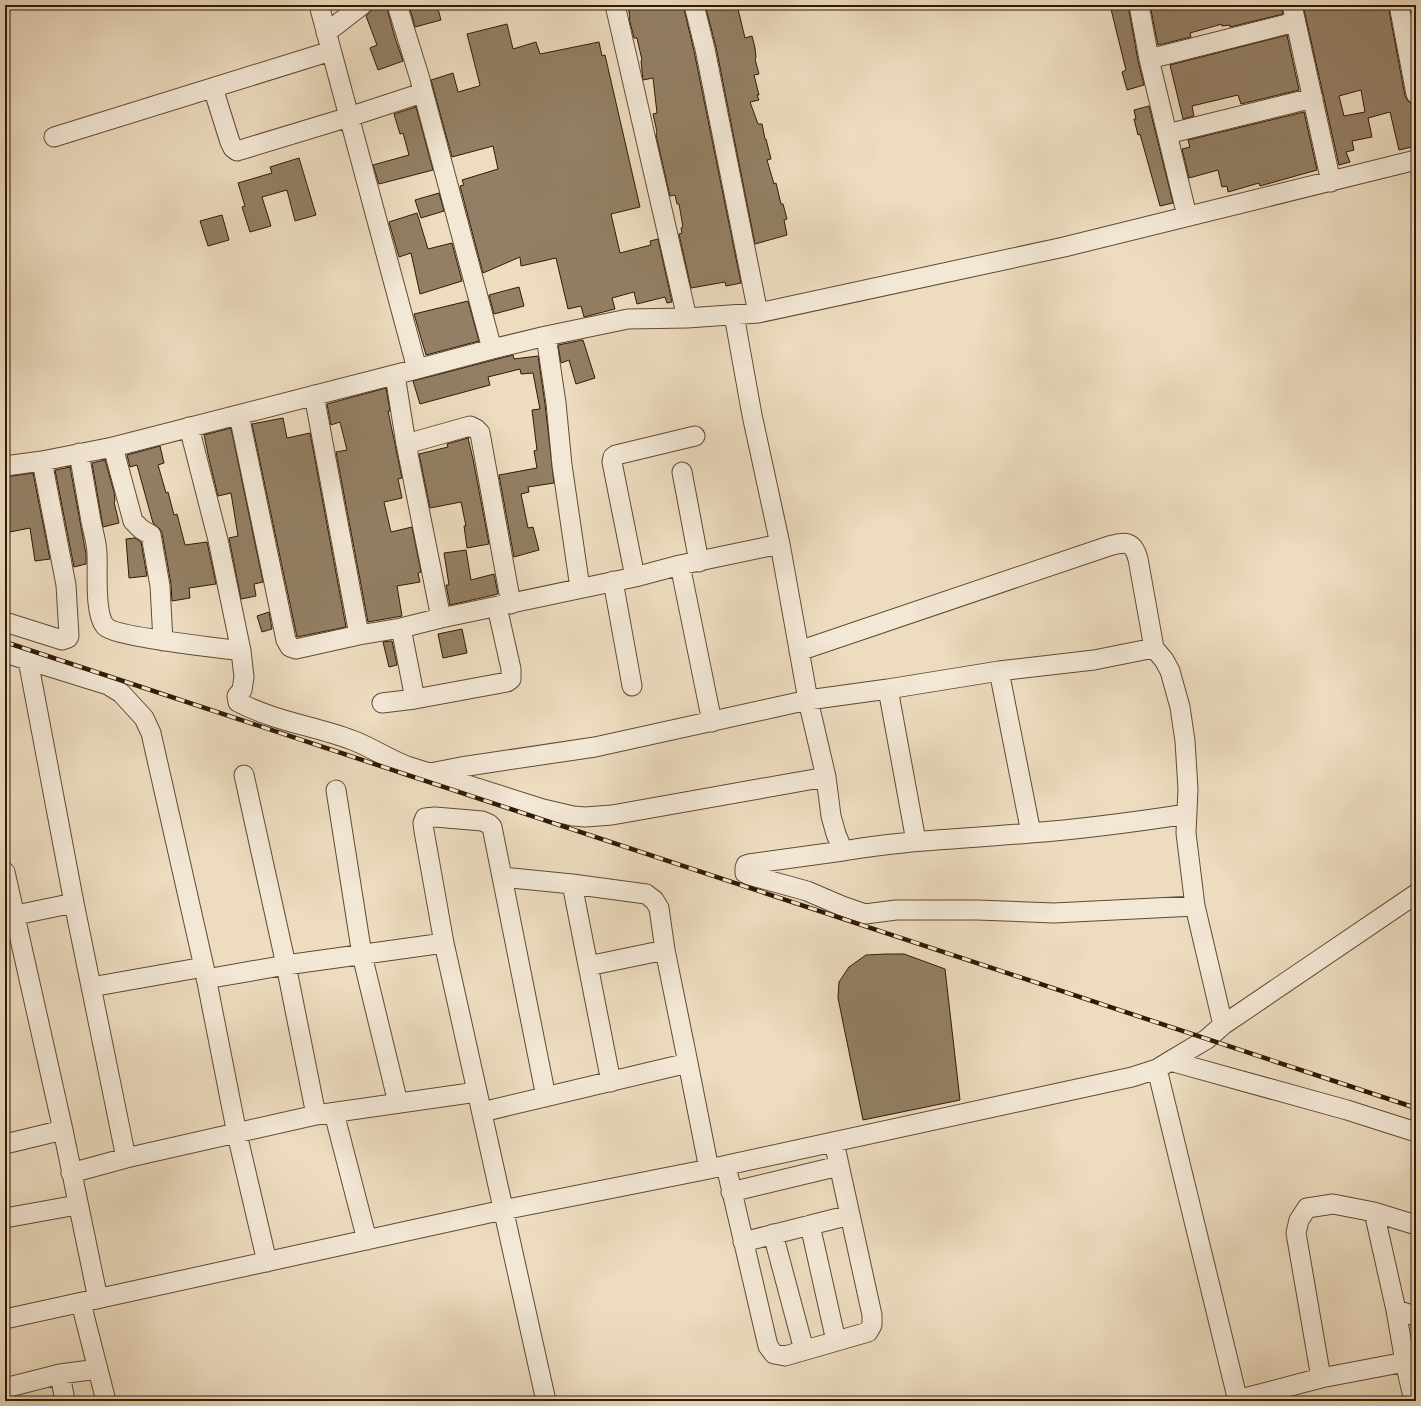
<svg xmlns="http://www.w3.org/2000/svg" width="1421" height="1406" font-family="Alegreya,serif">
  <rect width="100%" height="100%" fill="#eddcc0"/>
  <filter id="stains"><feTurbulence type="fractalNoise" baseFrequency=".005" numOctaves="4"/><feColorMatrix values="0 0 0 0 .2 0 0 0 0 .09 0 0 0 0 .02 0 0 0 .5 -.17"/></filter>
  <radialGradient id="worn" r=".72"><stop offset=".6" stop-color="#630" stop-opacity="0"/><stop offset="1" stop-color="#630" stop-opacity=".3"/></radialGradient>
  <!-- building -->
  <path fill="#937f65" stroke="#311a03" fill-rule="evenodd" d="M373,5H386L395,38L403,61L378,70L370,48L377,45L366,16L372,9Z
    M409,5H437L441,20L415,27Z
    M628,5H683L694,51L741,283L726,286L725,282L691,288L679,234L682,233L681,228L683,227L679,204H677L675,195L670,196L656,135L657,132L653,114L657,113L653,78L643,80L641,61L642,60L637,38H634L629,18H630Z
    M705,5H737L745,38L752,36L755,48L756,58L755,59L759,74L754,75L759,95H757L759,100L750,102L758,124H762L765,139H766L771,159L767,160L774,184L776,183L781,204H783L787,219L784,220L787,235L755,244L716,47Z
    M1110,5H1128L1138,61L1144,85L1127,90L1122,72L1126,70Z
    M1150,5H1281L1283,14L1230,27V25L1222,26V24L1190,33L1191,37L1158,45Z
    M1303,5H1388L1405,96L1408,101L1412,104L1416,105V116H1413L1416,130V146L1399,150L1390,112L1368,118L1372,137L1352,141L1354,150L1346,152L1350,162L1339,165ZM1361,90L1365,112L1344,116L1339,96Z
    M1410,5H1416V35Z
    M507,24L513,49L536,42L540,54L599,42L602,56L605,55L640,207L611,214L620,253L651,245L650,241L658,239L672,302L667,303L665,297L637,304L634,292L612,298L615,309L584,317L581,306L568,309L556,258L521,266L520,257L483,273L460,186L464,185L462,180L498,169L493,146L452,157L431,80L453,73L458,92L479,86L480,85L467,34Z
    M1287,35L1299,90L1241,104L1238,95L1192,106L1194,116L1183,119L1170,65Z
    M1149,106L1173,203L1160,206L1140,134L1138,135L1134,119H1136L1134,110Z
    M416,107L433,170L379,184L373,165L409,155L403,133L400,134L394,114Z
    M1304,112L1317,170L1260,186L1259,183L1228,192L1227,186L1222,187L1218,170L1189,178L1182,149L1190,147L1188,140Z
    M299,158L316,215L295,221L287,190L262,197L271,226L250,232L242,207L245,206L238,183L272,173L270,167Z
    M439,193L444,211L421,218L415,200Z
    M417,213L428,249L452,243L462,281L420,294L411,253L399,257L389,222Z
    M222,215L229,240L208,246L200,221Z
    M519,287L524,306L494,314L489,295Z
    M468,301L479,341L426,355L414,314Z
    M583,340L595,378L576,384L569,360L561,363L558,345Z
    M513,355L514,359L538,356L545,404L554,483L528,487L529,492L521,494L528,528L533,527L539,550L514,557L499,475L537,468L534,451L537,450L532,410L540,409L533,373L521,374L520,369L488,377L490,385L420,404L413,381Z
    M386,388L390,411H388L402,478L398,479L402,498L384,502L391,532L412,527L421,572L418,573L420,582L397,586L402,616L368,622L336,452L347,450L340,422L331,425L327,404Z
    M283,418L287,438L310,433L346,627L297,637L252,424Z
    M231,428L263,582L254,584L256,596L241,599L229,538L238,536L231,493L218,496L209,459L204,435Z
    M468,438L473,459L489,544L467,548L464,526H466L461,502L430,508L419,454L448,447L447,444Z
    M160,446L164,463L158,465L166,493L168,492L174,515L177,514L185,545L207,542L216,584L189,588L190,598L172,601L171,584L162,533L160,529L153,523L137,465L130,467L127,455Z
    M105,460L114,492L115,501L114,502L119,523L103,527L92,463Z
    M70,467L86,554V564L74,567L55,470Z
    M33,473L50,559L35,561L30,528L5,533V477Z
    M135,538L141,542L147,576L129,578L126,539Z
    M466,550L471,580L494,574L498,594L450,605L446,585H449L444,553Z
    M269,612L272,629L262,632L257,616Z
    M462,629L467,653L443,658L438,634Z
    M392,641L397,665L389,667L383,642Z
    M886,954H904L945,969L960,1100L863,1120L838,998L839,982L849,967L866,955Z"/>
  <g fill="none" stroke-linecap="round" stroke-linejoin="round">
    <!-- minor casing -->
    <g stroke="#604a32" stroke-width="21">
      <path id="minor" d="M319,5L417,369
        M615,5L687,318
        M694,5L705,49L758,313
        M1139,5L1149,59L1187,216
        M1292,5L1331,182
        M1399,5L1416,94
        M326,33L362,5
        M1149,59L1295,22
        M213,88L230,142L233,148L237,151L349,117L419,94L422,88L420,79L397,5
        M422,88L492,349
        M1167,134L1313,98
        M54,137L331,51
        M734,315L752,415L780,544L808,700L826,777L831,816L836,834L843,851C905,840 967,839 1030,833C1083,829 1135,822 1187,814
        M546,336L556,403L562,465L580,588
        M395,375L406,444L441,618
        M314,395L359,635
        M239,415L286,640L290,647L296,649L359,635L401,628L441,618L635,577L680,565L780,544
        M189,427L218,540L241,651L244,677L242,690L237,696L238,702C274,721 314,726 352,740C371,747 388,759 407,766L543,809L573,816L585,817L612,815L826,777
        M406,444L470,426L476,429L480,433L511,604
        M113,447L133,521L141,529L151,535L160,586L163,641
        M79,453C83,475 87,498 91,521C93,532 97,543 97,554C98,571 94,613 105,626C114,637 221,648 241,651
        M5,466L42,461L113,447L417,369L492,349L546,336L628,319L687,318L758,313L1064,247L1416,160
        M682,472L699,562
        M680,565L712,722
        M635,577L612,462L613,457L616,455L695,436
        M613,581L632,686
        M5,622L62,640L68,638L69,636L66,585L42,461
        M401,628L415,699
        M799,651L1109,546C1125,542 1133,540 1138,559L1154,648L1164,660L1170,671L1180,707L1185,741L1188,789L1186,833L1195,906L1223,1025
        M5,653L108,685L121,693L144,718L151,733L204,967L237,1134L267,1262
        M28,660L74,903L126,1158
        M999,671L1031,833
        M888,689L916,841
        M382,703L415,699L507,682L511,679V669L497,607
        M430,773L461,767L595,747L808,700L888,689L999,671L1094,660L1154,648
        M244,775L286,965L316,1115
        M336,790L362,955L398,1103
        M843,851L749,864L746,865L745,868V873L749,875L807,891L842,906L865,914L896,910H977L1054,913L1195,906
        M5,872L63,1130L98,1299
        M502,877L572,884L646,894L654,900L659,908L665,950L688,1063
        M572,884L611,1082
        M16,915L74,903
        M588,966L665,950
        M206,979L286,965L444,943
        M91,987L204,967
        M1170,1061L1347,1110L1416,1132
        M1157,1069L1238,1401
        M546,1097L492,827L489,824L482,821L435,817L425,818L423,823L424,831L444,943L546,1401
        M482,1112L688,1063L709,1169
        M334,1113L367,1240
        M5,1144L63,1130
        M726,1166L768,1346L774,1354L785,1356L868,1332L872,1325V1315L834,1142
        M71,1173L126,1158L316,1115L477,1092
        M731,1192L839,1166
        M1374,1212L1396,1310L1405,1362L1414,1401
        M5,1218L77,1205
        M810,1225L836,1341
        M773,1234L804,1350
        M743,1242L850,1215
        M81,1303L106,1401
        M1396,1310L1416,1316
        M5,1319L503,1210L709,1169L1132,1077L1157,1069L1170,1061L1207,1039L1223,1025L1416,894
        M60,1374L65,1401
        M1321,1378L1296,1233L1299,1220L1307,1208L1333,1204L1374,1212L1416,1225
        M5,1388L60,1374L98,1369
        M1237,1400L1321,1378L1405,1362"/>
    </g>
    <!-- minor -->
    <use href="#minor" stroke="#f3e8d6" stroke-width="19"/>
    <!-- rail casing -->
    <g stroke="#311a03" stroke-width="4.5">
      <path id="rail" d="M5,642L1416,1108"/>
    </g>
    <!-- rail -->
    <use href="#rail" stroke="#f3e8d6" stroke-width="3" stroke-dasharray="9" stroke-linecap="butt"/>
  </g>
  <!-- margin -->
  <rect width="1421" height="1406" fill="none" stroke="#eddcc0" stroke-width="20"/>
  <rect x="6" y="6" width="1409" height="1394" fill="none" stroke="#311a03" stroke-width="2"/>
  <rect x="10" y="10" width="1401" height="1386" fill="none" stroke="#311a03"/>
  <rect width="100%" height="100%" filter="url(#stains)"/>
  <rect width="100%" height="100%" fill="url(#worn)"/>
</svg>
